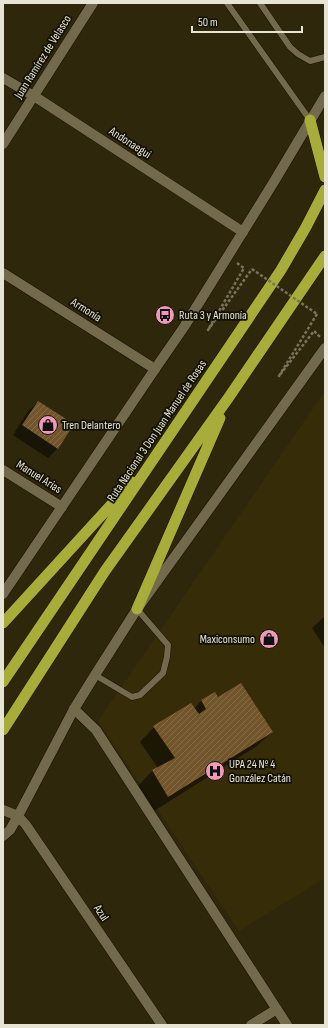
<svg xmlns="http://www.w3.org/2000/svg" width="328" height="1028" font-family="'Sofia Sans Condensed',sans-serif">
  <defs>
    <pattern id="building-hatch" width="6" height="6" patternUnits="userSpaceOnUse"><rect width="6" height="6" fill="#72552b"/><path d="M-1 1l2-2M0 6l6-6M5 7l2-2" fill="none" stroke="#866d49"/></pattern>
  </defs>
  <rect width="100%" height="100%" fill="#2e270c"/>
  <!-- built -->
  <path fill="#362c08" d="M325,391V878L239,931L98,721Z"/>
  <!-- shadow -->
  <path fill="#0007" d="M38,402L58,448L48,458L13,435L28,411Z
    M325,616V648L312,628Z
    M214,693L217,698L272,732L257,746L154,811L138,786L152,771L158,768L140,742L154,727L194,709L201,701Z"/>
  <!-- building -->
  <path fill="url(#building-hatch)" d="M38,401L74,424L58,449L22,425Z
    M241,683L273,732L168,797L152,770L175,758L153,726L191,703L199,714L206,709L201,700L215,692L218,697Z"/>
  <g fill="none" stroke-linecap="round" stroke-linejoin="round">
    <!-- service casing -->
    <g stroke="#160f00" stroke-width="7">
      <path id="service" d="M227,3L310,120
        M260,3L290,47L298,54L310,61L325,57
        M95,675L132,697L140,695L163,673L167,657L168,645L137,609"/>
    </g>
    <!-- minor casing -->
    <g stroke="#160f00" stroke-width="11">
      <path id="minor" d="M3,78L34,96L243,232
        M3,144L93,3
        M3,273L155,369
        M3,470L62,507
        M74,709L96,730L287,1025
        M3,810L18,816L26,825L162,1025
        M251,1025L277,1009"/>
    </g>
    <!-- tertiary casing -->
    <g stroke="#160f00" stroke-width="11">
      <path id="tertiary" d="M3,594L155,369L184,327L275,180L325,96
        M3,836L10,830L18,816L74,709L95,675L137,609L325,348"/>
    </g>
    <!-- trunk casing -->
    <g stroke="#160f00" stroke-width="12">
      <path id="trunk" d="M310,120L325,177
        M137,609L220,418
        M3,623L132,482
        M3,682L281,270L306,227L325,190
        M3,730L105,571L229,397L325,256"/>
    </g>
    <!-- path -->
    <path stroke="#79735d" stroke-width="2.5" stroke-dasharray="3 2" stroke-linecap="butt" d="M237,263L244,268L208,330L252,269
      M317,314L279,376L314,331L320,337"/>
    <!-- service -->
    <use href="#service" stroke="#736a4e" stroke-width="6"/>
    <!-- minor -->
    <use href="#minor" stroke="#736a4e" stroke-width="10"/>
    <!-- tertiary -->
    <use href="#tertiary" stroke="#736a4e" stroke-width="10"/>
    <!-- trunk -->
    <use href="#trunk" stroke="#a7ad38" stroke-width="11"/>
    <!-- path-bridge -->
    <path stroke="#79735d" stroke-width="2.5" stroke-dasharray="3 2" stroke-linecap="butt" d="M252,269L317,314"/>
  </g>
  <!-- icons -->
  <defs>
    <g id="bus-disc" transform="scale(1)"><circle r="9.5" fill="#ef9ab8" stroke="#131006"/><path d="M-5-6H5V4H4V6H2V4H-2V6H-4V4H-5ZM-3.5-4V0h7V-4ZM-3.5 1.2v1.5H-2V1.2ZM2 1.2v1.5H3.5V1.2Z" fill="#111"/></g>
    <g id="shop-disc" transform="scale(1)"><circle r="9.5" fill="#ef9ab8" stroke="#131006"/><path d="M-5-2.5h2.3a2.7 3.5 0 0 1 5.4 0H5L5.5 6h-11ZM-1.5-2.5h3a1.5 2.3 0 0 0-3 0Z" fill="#111"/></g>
    <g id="hospital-disc" transform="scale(1)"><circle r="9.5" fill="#ef9ab8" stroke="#131006"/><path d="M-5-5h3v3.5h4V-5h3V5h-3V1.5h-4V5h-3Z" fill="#111"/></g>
  </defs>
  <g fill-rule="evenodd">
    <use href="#bus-disc" x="165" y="315"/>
    <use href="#shop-disc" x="48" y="425"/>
    <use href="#shop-disc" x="269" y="639"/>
    <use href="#hospital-disc" x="215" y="771"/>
  </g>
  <g text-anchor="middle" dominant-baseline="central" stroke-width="3.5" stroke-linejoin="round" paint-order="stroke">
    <!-- street labels -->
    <g font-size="12" fill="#e8e4d4" stroke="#131006">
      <text transform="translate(43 57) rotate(-58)">Juan Ramírez de Velasco</text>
      <text transform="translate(130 143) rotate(33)">Andonaegui</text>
      <text transform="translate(86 310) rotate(32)">Armonía</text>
      <text transform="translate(157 431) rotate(-56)">Ruta Nacional 3 Don Juan Manuel de Rosas</text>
      <text transform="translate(39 477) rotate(32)">Manuel Arias</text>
      <text transform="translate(101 913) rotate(56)">Azul</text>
    </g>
    <!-- poi labels -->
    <g font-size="12" fill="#e8e4d4" stroke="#131006" text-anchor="start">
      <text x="179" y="315">Ruta 3 y Armonía</text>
      <text x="62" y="425">Tren Delantero</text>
      <text x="255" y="639" text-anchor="end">Maxiconsumo</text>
      <text x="229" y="764">UPA 24 Nº 4<tspan x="229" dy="14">González Catán</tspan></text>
    </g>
  </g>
  <!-- border -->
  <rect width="328" height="1028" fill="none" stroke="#e8e4d4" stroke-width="8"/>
  <!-- scale -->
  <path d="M192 26v6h110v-6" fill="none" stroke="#e8e4d4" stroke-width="2"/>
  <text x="198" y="26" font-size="12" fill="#e8e4d4" stroke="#131006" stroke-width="3" paint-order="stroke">50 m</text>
</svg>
